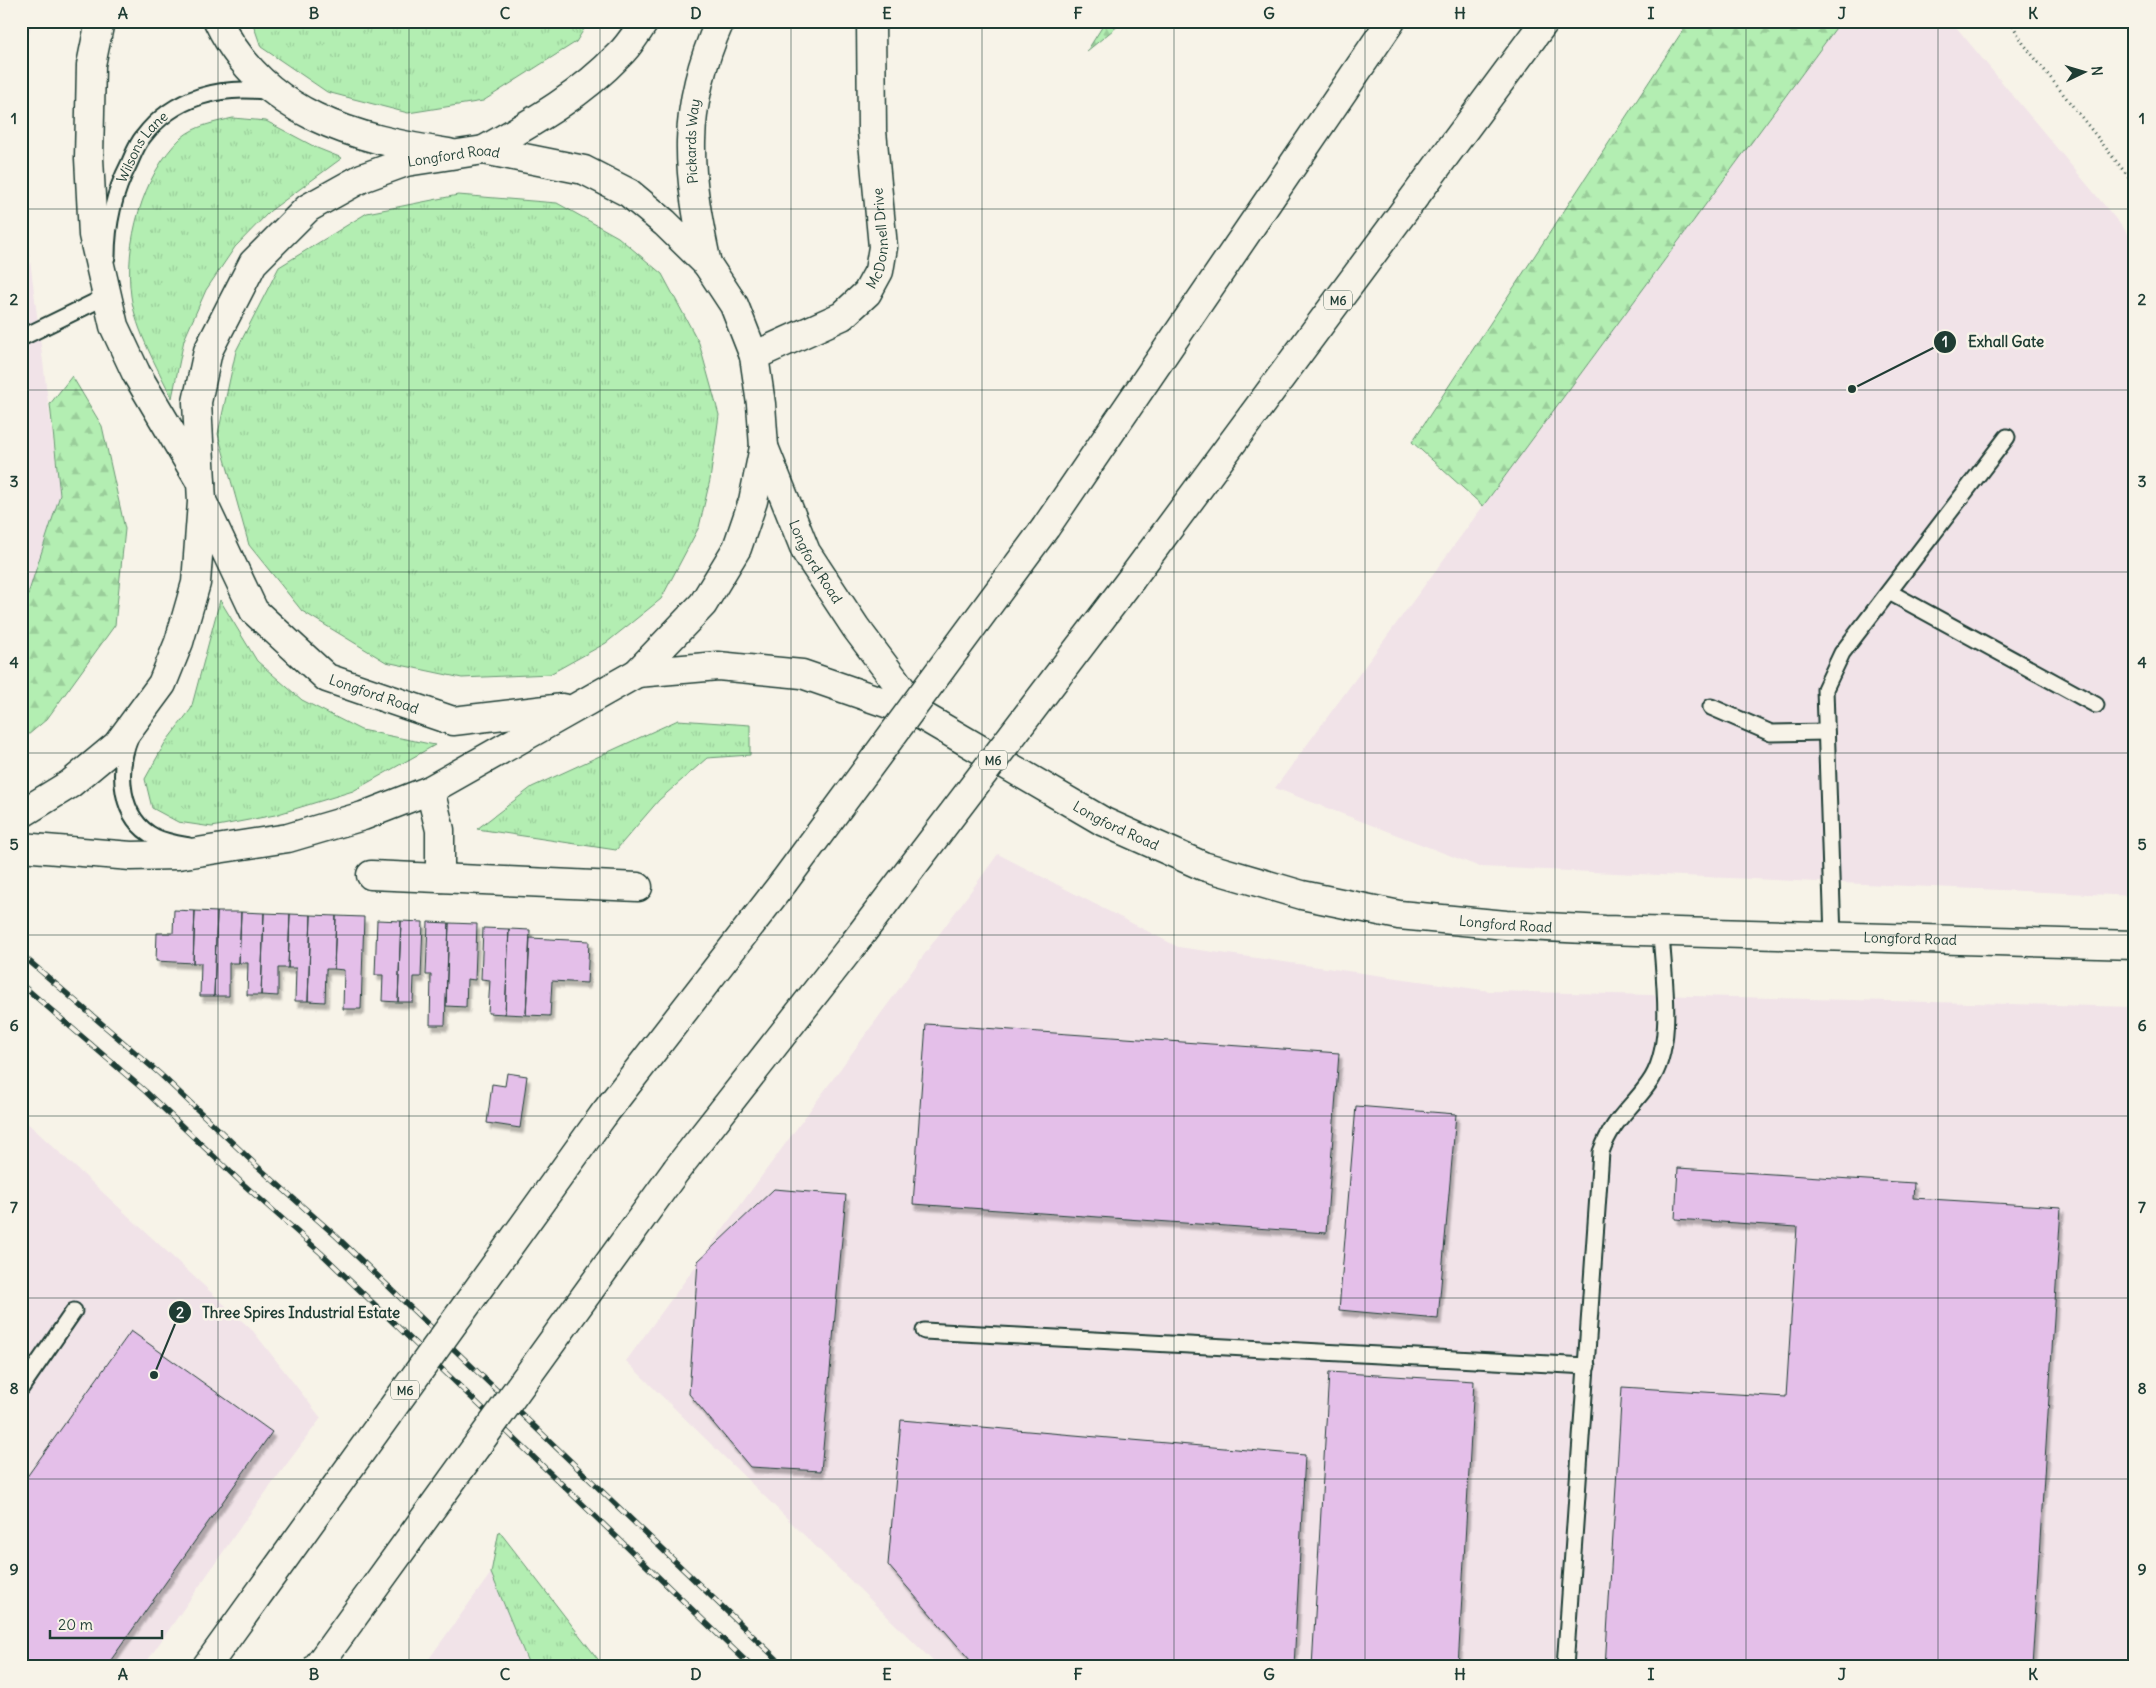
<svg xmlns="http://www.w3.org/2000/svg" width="2156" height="1688" font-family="Delius,sans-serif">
  <defs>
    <pattern id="grass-tufts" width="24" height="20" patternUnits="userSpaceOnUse" patternTransform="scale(1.25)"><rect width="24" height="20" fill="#b3eeb2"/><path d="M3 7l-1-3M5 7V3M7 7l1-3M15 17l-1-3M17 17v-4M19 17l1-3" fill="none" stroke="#9acd9a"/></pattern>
    <pattern id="forest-firs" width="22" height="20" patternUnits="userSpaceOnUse" patternTransform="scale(1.25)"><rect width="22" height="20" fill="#b3eeb2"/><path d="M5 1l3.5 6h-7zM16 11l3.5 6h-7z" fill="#9acd9a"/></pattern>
    <filter id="shadow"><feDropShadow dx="3" dy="5.5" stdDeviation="1" flood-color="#0004"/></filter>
  </defs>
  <rect width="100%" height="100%" fill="#f7f3e8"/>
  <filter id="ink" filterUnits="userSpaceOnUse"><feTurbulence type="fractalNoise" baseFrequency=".02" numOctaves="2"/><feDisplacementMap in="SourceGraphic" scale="10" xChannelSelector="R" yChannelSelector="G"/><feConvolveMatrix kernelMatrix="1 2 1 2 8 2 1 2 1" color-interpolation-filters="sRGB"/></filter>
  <g filter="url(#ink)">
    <!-- built -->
    <path fill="#f1e3e8" d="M21,21H32L21,66Z
      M1841,21H1951L2135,242V896L1480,867L1275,788Z
      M21,190L60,495L21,616Z
      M998,854L1178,947L1490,991L2135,1007V1667H939L626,1361Z
      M21,1117L253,1331L321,1418L246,1519L143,1667H21Z
      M491,1573L530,1667H423Z"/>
    <!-- grass -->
    <path fill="url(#grass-tufts)" stroke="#699673" d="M252,21H589L576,42L483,101L408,113L327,92L261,47Z
      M233,118L266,121L317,148L342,158L270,211L235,247L206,290L184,340L172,398C157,367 136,331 131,296C124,245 142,175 181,138C194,126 216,122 233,118Z
      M458,195L557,203L618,237L662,274L699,343L719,415L710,480L699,527L661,599L606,643L550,674L462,678L386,662L302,611L249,545L218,434L236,351L279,267L367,213Z
      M220,600L257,661L302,700L361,730L435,745L353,791L275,815L212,827L178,822L152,808L145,779L165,743L191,709Z
      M678,720L750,725V755L707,758L659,800L616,850L477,829L532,787Z
      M499,1531L604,1667H530L491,1573Z"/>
    <!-- forest -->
    <path fill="url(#forest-firs)" stroke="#699673" d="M1106,21H1124L1087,51Z
      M1689,21H1841L1483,506L1412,442Z
      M72,376L102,426L125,529L115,625L47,719L21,741V616L60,495L50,404Z"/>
    <!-- building -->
    <path fill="#e4bfe9" stroke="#1f3d34" filter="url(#shadow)" d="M174,910L195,911L193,963L156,961L157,933H173Z
      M195,911L217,912L214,996H200L201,963H193Z
      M217,912H241L239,963H229V996H214Z
      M241,912L264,913L261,995H247L248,963H239Z
      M264,913L290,914L288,968H278V996L261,995Z
      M290,914L311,915L308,1001H295L296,968H288Z
      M311,915L336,916L334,969H326L325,1002L308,1001Z
      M336,916L364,917L361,1009H343L344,970L334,969Z
      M377,920L401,921L398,1002L382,1001L383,975H375Z
      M401,921L423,922L421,977H414L413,1002H398Z
      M428,922L449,923L445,1025H430L431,975H426Z
      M449,923L477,924L475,980L467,979L466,1007L446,1006Z
      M483,928L509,929L505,1014L488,1013L490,980L481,979Z
      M509,929L530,930L526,1015L505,1014Z
      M530,938L589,941L587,983L552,981L550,1016L526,1015Z
      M926,1024L1339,1053L1326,1233L913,1204Z
      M507,1073L527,1076L520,1128L487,1123L492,1084L505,1086Z
      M1356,1106L1456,1114L1438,1319L1339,1310Z
      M1678,1168L1914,1183L1913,1198L2061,1207L2032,1667H1605L1622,1387L1786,1397L1797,1227L1675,1219Z
      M774,1189L846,1195L821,1471L750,1467L689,1394L698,1261Z
      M131,1331L272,1432L106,1667H21V1485Z
      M1329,1372L1474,1381L1458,1667H1312Z
      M901,1420L1305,1455L1294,1667H976L888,1565Z"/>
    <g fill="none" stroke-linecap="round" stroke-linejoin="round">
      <!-- service casing -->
      <g stroke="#1f3d34" stroke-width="19">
        <g id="service">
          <path id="s1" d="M107,257C107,224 114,193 129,164C133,155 137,144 143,137C174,96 222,85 270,92"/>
          <path d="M21,338L107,296V290"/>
          <path d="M1889,592L2096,705"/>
          <path d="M1711,707L1771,733L1826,732"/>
          <path d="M130,738C117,770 119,819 155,837C165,842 178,844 189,846"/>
          <path d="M1833,938L1825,689L1842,653L2007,437"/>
          <path d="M924,1331L1587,1366"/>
          <path d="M21,1388L74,1311"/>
          <path d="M1565,1667L1601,1152C1613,1119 1630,1110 1649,1083C1676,1046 1663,976 1661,932"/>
        </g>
      </g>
      <!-- minor casing -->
      <g stroke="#1f3d34" stroke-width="31">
        <g id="minor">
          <path d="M100,21L91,65L89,158L93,235L114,326L136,373L201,483"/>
          <path d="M218,21C263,115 355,139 449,153"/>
          <path id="s2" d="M754,356L842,316L867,293L879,271L883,247L872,131L871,21"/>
          <path d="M430,790L440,830V878"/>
          <path d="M371,875L638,887"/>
        </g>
      </g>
      <!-- secondary casing -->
      <g stroke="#1f3d34" stroke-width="31">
        <g id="secondary">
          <path d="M484,150C533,122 580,96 619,55C629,46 637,32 645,21"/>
          <path id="s3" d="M707,264C687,171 680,111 720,21"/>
          <path id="s4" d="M764,447L806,552L856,628L921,715"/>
          <path id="s5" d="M203,503L254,611L327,678L453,721L563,708"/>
          <path id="s6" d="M637,673L718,666L802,674L921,715L1104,822L1203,866L1302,895L1399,915L1506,925L1605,930L2135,945"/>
          <path id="s7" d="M21,814L70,784L117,745L162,684L179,642L196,583L202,502L197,402L208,351L253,263L308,208L362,178L406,162L484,150L584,170L629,193L665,223L707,264L734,305L754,356L761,404L764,447L753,501L737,548L703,604L637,673L430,790L363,816L288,838L178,855L131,856L21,847"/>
        </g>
      </g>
      <!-- motorway casing -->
      <g stroke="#1f3d34" stroke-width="31">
        <path id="motorway" d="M1046,527L1391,21
          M1132,578L1545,21
          M604,1114L783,883
          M677,1169L855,942"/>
      </g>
      <!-- path -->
      <path stroke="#1f3d34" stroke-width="3" stroke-dasharray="1 4" stroke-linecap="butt" d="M2010,21L2023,43L2135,185"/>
      <!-- service -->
      <use href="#service" stroke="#f7f3e8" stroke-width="15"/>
      <!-- minor -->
      <use href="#minor" stroke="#f7f3e8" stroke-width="28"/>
      <!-- secondary -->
      <use href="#secondary" stroke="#f7f3e8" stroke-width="28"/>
      <!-- motorway -->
      <use href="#motorway" stroke="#f7f3e8" stroke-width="28"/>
      <!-- rail casing -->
      <g stroke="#1f3d34" stroke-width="5.5">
        <path id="rail" d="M21,954L160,1074L258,1167L336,1236L785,1667
          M21,984L145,1091L243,1184L321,1253L752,1667"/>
      </g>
      <!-- rail -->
      <use href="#rail" stroke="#f7f3e8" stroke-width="4" stroke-dasharray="11" stroke-linecap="butt"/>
      <!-- motorway-bridge casing -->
      <g stroke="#1f3d34" stroke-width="31" stroke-linecap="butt">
        <path id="motorway-bridge" d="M783,883L1046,527
          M855,942L1132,578
          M206,1667L604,1114
          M317,1667L677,1169"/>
      </g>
      <!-- motorway-bridge -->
      <use href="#motorway-bridge" stroke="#f7f3e8" stroke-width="28"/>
    </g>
  </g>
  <!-- grid -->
  <path fill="none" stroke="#1f3d34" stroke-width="1" stroke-opacity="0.55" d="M218,21V1667M409,21V1667M600,21V1667M791,21V1667M982,21V1667M1174,21V1667M1365,21V1667M1555,21V1667M1746,21V1667M1938,21V1667M21,209H2135M21,390H2135M21,572H2135M21,753H2135M21,935H2135M21,1116H2135M21,1298H2135M21,1479H2135"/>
  <g text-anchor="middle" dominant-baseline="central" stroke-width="5" stroke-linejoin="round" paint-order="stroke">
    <!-- shield labels -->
    <g fill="#f7f3e8" stroke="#60746a" stroke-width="1">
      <rect x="1324" y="290.5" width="28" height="19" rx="4"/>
      <rect x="979" y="750.5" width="28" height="19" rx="4"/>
      <rect x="391" y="1380.5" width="28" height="19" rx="4"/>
    </g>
    <g font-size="12" font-weight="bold" fill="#1f3d34">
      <text x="1338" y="300">M6</text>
      <text x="993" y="760">M6</text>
      <text x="405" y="1390">M6</text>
    </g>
    <!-- street labels -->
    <g font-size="14" fill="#1f3d34" stroke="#f7f3e8">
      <text stroke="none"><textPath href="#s3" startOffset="124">Pickards Way</textPath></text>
      <text stroke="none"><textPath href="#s1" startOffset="118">Wilsons Lane</textPath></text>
      <text stroke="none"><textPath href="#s7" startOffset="868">Longford Road</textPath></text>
      <text stroke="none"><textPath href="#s2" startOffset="188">McDonnell Drive</textPath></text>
      <text stroke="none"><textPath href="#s4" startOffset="126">Longford Road</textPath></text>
      <text stroke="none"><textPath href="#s5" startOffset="268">Longford Road</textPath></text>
      <text stroke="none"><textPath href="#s6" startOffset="516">Longford Road</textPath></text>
      <text stroke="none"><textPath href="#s6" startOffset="921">Longford Road</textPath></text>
      <text stroke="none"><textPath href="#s6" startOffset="1326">Longford Road</textPath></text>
    </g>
  </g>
  <!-- callouts -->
  <path fill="none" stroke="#1f3d34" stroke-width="2" d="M1852 389L1945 342M154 1375L180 1312"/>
  <g fill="#1f3d34" stroke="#f7f3e8" stroke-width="2">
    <circle cx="1852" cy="389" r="5"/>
    <circle cx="154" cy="1375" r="5"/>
    <circle cx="1945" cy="342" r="12"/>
    <circle cx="180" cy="1312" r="12"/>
  </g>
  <g font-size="15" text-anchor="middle" font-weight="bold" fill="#fff">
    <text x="1945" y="347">1</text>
    <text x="180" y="1318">2</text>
  </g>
  <g font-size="15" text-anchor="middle" font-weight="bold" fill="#1f3d34" stroke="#f7f3e8" stroke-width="5" stroke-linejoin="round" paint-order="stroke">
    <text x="2006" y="347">Exhall Gate</text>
    <text x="301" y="1318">Three Spires Industrial Estate</text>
  </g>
  <!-- margin -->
  <rect width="2156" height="1688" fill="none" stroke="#f7f3e8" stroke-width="55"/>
  <!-- north arrow -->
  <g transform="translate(2084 72) rotate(85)" stroke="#f7f3e8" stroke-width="4" paint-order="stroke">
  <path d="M0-4L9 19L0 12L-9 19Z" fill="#1f3d34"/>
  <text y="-8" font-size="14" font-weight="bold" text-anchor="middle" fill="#1f3d34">N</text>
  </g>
  <!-- scale -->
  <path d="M50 1630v8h112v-8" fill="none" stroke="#1f3d34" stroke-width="2.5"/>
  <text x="58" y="1630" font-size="15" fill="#1f3d34" stroke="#f7f3e8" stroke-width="4" paint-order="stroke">20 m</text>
  <rect x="28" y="28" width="2100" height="1632" fill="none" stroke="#1f3d34" stroke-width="2"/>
  <g font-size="16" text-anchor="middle" font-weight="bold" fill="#1f3d34">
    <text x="123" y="19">A</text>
    <text x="314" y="19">B</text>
    <text x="505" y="19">C</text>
    <text x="696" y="19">D</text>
    <text x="887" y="19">E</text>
    <text x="1078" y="19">F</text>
    <text x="1269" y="19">G</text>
    <text x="1460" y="19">H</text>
    <text x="1651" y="19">I</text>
    <text x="1842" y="19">J</text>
    <text x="2033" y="19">K</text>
    <text x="14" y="124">1</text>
    <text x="2142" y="124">1</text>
    <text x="14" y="305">2</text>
    <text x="2142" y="305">2</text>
    <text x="14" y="487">3</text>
    <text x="2142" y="487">3</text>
    <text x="14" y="668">4</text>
    <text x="2142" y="668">4</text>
    <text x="14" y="850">5</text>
    <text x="2142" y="850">5</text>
    <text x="14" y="1031">6</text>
    <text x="2142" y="1031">6</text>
    <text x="14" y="1213">7</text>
    <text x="2142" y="1213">7</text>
    <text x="14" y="1394">8</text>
    <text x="2142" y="1394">8</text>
    <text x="14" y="1575">9</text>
    <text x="2142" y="1575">9</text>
    <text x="123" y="1680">A</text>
    <text x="314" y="1680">B</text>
    <text x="505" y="1680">C</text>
    <text x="696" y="1680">D</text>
    <text x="887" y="1680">E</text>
    <text x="1078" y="1680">F</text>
    <text x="1269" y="1680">G</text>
    <text x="1460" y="1680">H</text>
    <text x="1651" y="1680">I</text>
    <text x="1842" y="1680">J</text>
    <text x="2033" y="1680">K</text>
  </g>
</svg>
